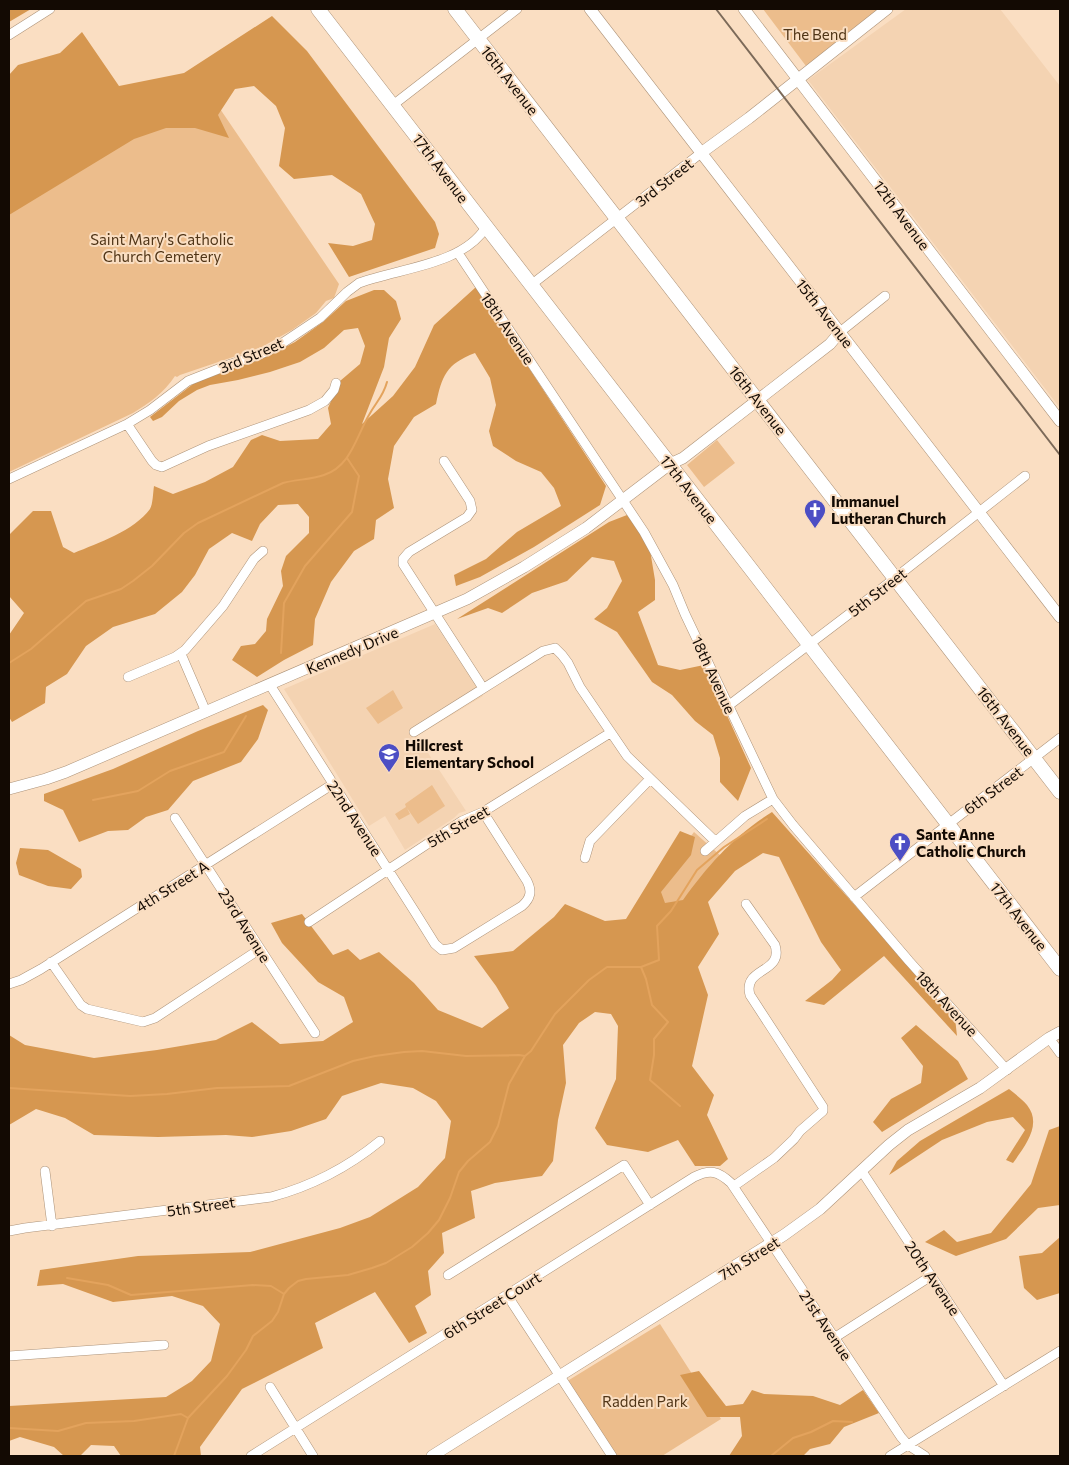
<svg xmlns="http://www.w3.org/2000/svg" width="1069" height="1465" font-family="Commissioner,sans-serif">
  <rect width="100%" height="100%" fill="#fadec2"/>
  <!-- built -->
  <path fill="#f4d3b2" d="M906,9H1000L1060,86V408L808,80Z
    M435,624L483,696L417,736L466,811L459,813L454,818L405,850L385,816L369,826L284,689Z"/>
  <!-- green -->
  <path fill="#ecbd8c" d="M763,9H895L809,70Z
    M197,75L339,284L334,298L326,301L316,313L292,330L260,348L180,375L177,377L175,376C164,393 149,403 133,413L9,472V196Z
    M717,440L735,463L704,487L687,465Z
    M393,690L403,708L378,724L366,708Z
    M432,785L445,806L418,824L407,808L410,814L399,820L395,814L406,807L405,804Z
    M694,832L721,856L653,941L629,919Z
    M660,1324L721,1419L662,1456H615L569,1383V1380Z"/>
  <!-- forest -->
  <path fill="#d69750" d="M9,9H31L9,22Z
    M272,16L307,51L435,222L439,234L435,248L349,277L328,243L353,246L372,240L375,224L361,194L332,175L294,179L279,166L285,128L276,106L254,86L235,89L218,115L229,138L195,128H166L134,139L9,215V75L18,65L60,53L82,32L119,86L184,73Z
    M476,287L606,486L600,505L534,547L480,577L456,586L454,575L486,559L517,532L561,506L554,488L541,472L516,461L493,446L489,431L496,405L490,378L475,353C446,364 442,376 436,404L414,417L394,446L388,479L394,508L376,520L374,539L354,551L331,582L315,619L313,645L284,660L257,677L232,660L241,646L255,644L266,631L267,619L283,586L281,571L286,556L309,533V517L298,504L278,505L260,524L252,541L232,533L209,549L195,575L182,592L155,614L113,627L86,646L67,674L46,687L45,703L12,722L9,717V635L24,613L9,596V535L33,511H51L63,547L74,553C98,543 134,531 150,509C153,504 153,492 154,486L173,494L205,482L233,467L251,440L262,435L280,441L318,439L331,424L328,408L340,381L360,364L365,346L358,328L344,330L324,348L300,362L270,372L238,380L210,385L197,390L179,401L162,417L153,421L150,417L197,381L270,355L295,342L323,322L346,301L374,290H384L396,301L401,319L389,338L384,367L362,424L393,396L415,367L434,325Z
    M627,515L649,544L655,580V600L638,612L658,665L680,670L704,665L751,768L738,801L720,782V758L713,735L695,721L672,695L652,682L617,632L594,619L607,608L622,581L614,561L592,557L567,581L532,593L502,613L488,608L457,619L609,522Z
    M263,705L268,710L258,739L241,762L193,781L168,810L146,817L128,830L108,831L79,842L63,810L44,801V794L113,769L198,731Z
    M772,812L955,1018L957,1036L884,956L824,1005L805,1001L832,980L841,970L821,942L779,857L763,853L735,871L708,902L719,934L698,967L708,995L692,1066L714,1095L707,1115L728,1159L720,1166H695L678,1140L648,1152L607,1145L595,1128L616,1079L618,1026L611,1014L595,1012L579,1023L563,1045L566,1083L558,1120L553,1161L542,1176L495,1183L471,1191L475,1218L442,1233L444,1253L428,1271L431,1295L415,1306L427,1333L409,1343L375,1292L315,1323L323,1348L242,1389L200,1447L201,1456H121L114,1446L91,1445L80,1456H64L54,1447L20,1437L9,1441V1406L166,1397L192,1381L211,1361L220,1324L203,1306L172,1296L113,1302L63,1284L37,1286L40,1270L138,1256L250,1252L340,1228L370,1217L418,1187L445,1158L451,1121L436,1101L413,1088L381,1083L342,1096L326,1119L291,1131L252,1137L226,1135L158,1137L94,1135L65,1118L36,1109L9,1125V1035L25,1045L94,1058L157,1050L216,1040L252,1022L280,1044L323,1041L353,1022L344,997L318,982L282,943L271,923L302,914L333,955L348,949L360,960L379,952L414,983L438,1010L482,1028L509,1008L496,986L474,956L513,951L554,917L565,904L605,921L626,919L680,831L695,837L691,855L661,892L665,903L683,900C709,864 734,836 772,812Z
    M20,848L48,850L81,869L82,877L71,889L48,886L19,875L16,863Z
    M916,1025L958,1061L968,1079L882,1132L873,1122L891,1099L921,1083L923,1066L901,1038Z
    M1009,1089C1015,1094 1022,1099 1027,1105C1043,1125 1024,1147 1013,1163L1006,1160L1025,1130L1013,1117L987,1122L942,1140L889,1175L897,1161L920,1141Z
    M1060,1126V1205L1038,1208L1006,1239L956,1256L925,1242L944,1230L957,1242L991,1233L1031,1184L1049,1130Z
    M1060,1237V1293L1037,1300L1024,1288L1019,1256L1042,1253Z
    M699,1371L726,1406L743,1404L752,1390L764,1394L813,1396L840,1405L863,1390L879,1413L844,1427L830,1444L810,1449L803,1456H729L742,1436L740,1417H707L680,1375Z"/>
  <g fill="none" stroke-linecap="round" stroke-linejoin="round">
    <!-- stream -->
    <path stroke="#e3a35d" stroke-width="2" d="M281,653L284,603L305,566L352,512L359,476L347,458
      M9,663L31,649L86,601L121,589L133,581L152,566L184,533L198,523L283,483C297,479 310,480 324,475C351,466 356,437 369,415C376,402 383,397 387,382
      M93,800L138,791L170,771L224,752L246,716
      M641,967L646,979L652,1005L668,1022L654,1039V1055L650,1080L680,1106
      M9,1088L130,1096L167,1094L217,1088L289,1086L353,1061L375,1056L404,1052L422,1051L466,1056L519,1055L525,1056
      M67,1278L108,1285L131,1295L253,1285L271,1286L284,1294
      M9,1428L58,1431L86,1423L134,1421L181,1414L188,1418
      M174,1456L188,1418L227,1376L246,1350L253,1336L272,1321L278,1312L284,1294L289,1288L298,1281L306,1279L348,1275L372,1268L386,1263L412,1247L428,1233L439,1220L450,1198L459,1172L468,1161L490,1142L498,1126L509,1084L525,1056L531,1051L555,1014L589,980L607,967H641L659,960L657,926L671,911L697,870L724,847L767,819
      M771,1456L793,1438L811,1432L833,1421L852,1422"/>
    <!-- street casing -->
    <g stroke="#ad9379" stroke-width="10">
      <path id="street" d="M9,35L50,9
        M393,105L517,9
        M458,253L644,532L673,585L685,614L773,799L793,825L909,961L1007,1070
        M531,285L701,153
        M840,332L885,296
        M127,424L152,461L156,465L162,467L208,446L309,410L325,401L334,390L336,383
        M444,461L470,501L472,510L467,517L409,552L403,559V564L483,688
        M9,479L127,424L150,410L188,381L231,364L259,355L278,346L320,318L347,292L359,283C399,268 463,265 486,227
        M181,654L206,712
        M128,677L175,657L185,650L223,606L254,559L263,551
        M270,685L415,912L435,944L442,950L454,948L522,906C531,898 532,891 527,881L483,812
        M728,706L853,611L1025,476
        M414,732L543,651L555,648L562,655L568,663L580,687L627,756L715,841
        M175,818C222,889 268,962 315,1033
        M705,851L745,816L773,799
        M585,858L590,841L650,779
        M854,897L1060,738
        M309,922L462,821L483,812L610,733
        M51,962L81,1005L87,1009L143,1022L155,1018L260,949
        M9,984L21,980L41,969L333,784
        M1049,1038L1060,1053
        M861,1170L1004,1386
        M45,1171L52,1226
        M734,1186L774,1158L794,1139L800,1131L823,1111V1107L750,995C742,967 784,974 775,945L746,904
        M9,1231L25,1228L271,1197C312,1186 347,1168 380,1141
        M448,1275L624,1165L650,1205
        M507,1295L612,1456
        M834,1338L931,1276
        M9,1356L164,1345
        M270,1387L313,1456
        M251,1456L694,1177C710,1169 718,1171 731,1183L901,1437L908,1445L925,1456
        M890,1456L1060,1351"/>
    </g>
    <!-- secondary casing -->
    <g stroke="#ad9379" stroke-width="12">
      <path id="secondary" d="M590,9L1060,617
        M744,9L1060,421
        M701,153L749,118L887,9
        M9,789L46,779L66,772L467,599L524,567L586,528L670,464L683,458L830,344L840,332
        M432,1456L784,1235L820,1209L889,1145L908,1130L980,1088L1049,1038L1060,1032"/>
    </g>
    <!-- primary casing -->
    <g stroke="#ad9379" stroke-width="15">
      <path id="primary" d="M318,9L1060,969
        M455,9L1060,792"/>
    </g>
    <!-- street -->
    <use href="#street" stroke="#fff" stroke-width="9"/>
    <!-- secondary -->
    <use href="#secondary" stroke="#fff" stroke-width="11"/>
    <!-- primary -->
    <use href="#primary" stroke="#fff" stroke-width="14"/>
    <!-- rail -->
    <path stroke="#7c6a59" stroke-width="2" d="M716,9L1060,455"/>
  </g>
  <!-- icons -->
  <defs>
    <g id="church-pin" transform="scale(1.125)"><path d="M0 17L-7.5 6A9.5 9.5 0 1 1 7.5 6Z" fill="#4c4ec4" stroke="#fadec2"/><path d="M-1.2-6h2.4v3.5h3.3v2.4h-3.3V6h-2.4V-.1h-3.3v-2.4h3.3Z" fill="#fff"/></g>
    <g id="school-pin" transform="scale(1.125)"><path d="M0 17L-7.5 6A9.5 9.5 0 1 1 7.5 6Z" fill="#4c4ec4" stroke="#fadec2"/><path d="M0-5L7-2L0 1L-7-2ZM-4 1L0 2.5L4 1V4Q0 6-4 4Z" fill="#fff"/></g>
  </defs>
  <g fill-rule="evenodd">
    <use href="#church-pin" x="815" y="510"/>
    <use href="#school-pin" x="389" y="754"/>
    <use href="#church-pin" x="900" y="843"/>
  </g>
  <g text-anchor="middle" dominant-baseline="central" stroke-width="4" stroke-linejoin="round" paint-order="stroke">
    <!-- park labels -->
    <g font-size="15" fill="#503517" stroke="#fadec2">
      <text x="815" y="34">The Bend</text>
      <text x="162" y="239">Saint Mary's Catholic<tspan x="162" dy="17">Church Cemetery</tspan></text>
      <text x="645" y="1401">Radden Park</text>
    </g>
    <!-- street labels -->
    <g font-size="15" fill="#130a03" stroke="#fadec2">
      <text transform="translate(510 80) rotate(52)">16th Avenue</text>
      <text transform="translate(441 168) rotate(53)">17th Avenue</text>
      <text transform="translate(664 182) rotate(-38)">3rd Street</text>
      <text transform="translate(902 215) rotate(53)">12th Avenue</text>
      <text transform="translate(825 313) rotate(52)">15th Avenue</text>
      <text transform="translate(508 328) rotate(56)">18th Avenue</text>
      <text transform="translate(251 355) rotate(-23)">3rd Street</text>
      <text transform="translate(758 400) rotate(52)">16th Avenue</text>
      <text transform="translate(689 489) rotate(52)">17th Avenue</text>
      <text transform="translate(877 592) rotate(-38)">5th Street</text>
      <text transform="translate(352 650) rotate(-23)">Kennedy Drive</text>
      <text transform="translate(714 675) rotate(65)">18th Avenue</text>
      <text transform="translate(1006 721) rotate(52)">16th Avenue</text>
      <text transform="translate(993 790) rotate(-37)">6th Street</text>
      <text transform="translate(355 818) rotate(57)">22nd Avenue</text>
      <text transform="translate(458 826) rotate(-30)">5th Street</text>
      <text transform="translate(172 886) rotate(-32)">4th Street A</text>
      <text transform="translate(1019 916) rotate(52)">17th Avenue</text>
      <text transform="translate(245 925) rotate(58)">23rd Avenue</text>
      <text transform="translate(947 1003) rotate(47)">18th Avenue</text>
      <text transform="translate(201 1206) rotate(-8)">5th Street</text>
      <text transform="translate(749 1258) rotate(-32)">7th Street</text>
      <text transform="translate(933 1278) rotate(56)">20th Avenue</text>
      <text transform="translate(492 1305) rotate(-32)">6th Street Court</text>
      <text transform="translate(826 1325) rotate(56)">21st Avenue</text>
    </g>
    <!-- poi labels -->
    <g font-size="15" font-weight="bold" fill="#130a03" stroke="#fadec2" text-anchor="start">
      <text x="831" y="501">Immanuel<tspan x="831" dy="17">Lutheran Church</tspan></text>
      <text x="405" y="745">Hillcrest<tspan x="405" dy="17">Elementary School</tspan></text>
      <text x="916" y="834">Sante Anne<tspan x="916" dy="17">Catholic Church</tspan></text>
    </g>
  </g>
  <!-- border -->
  <rect width="1069" height="1465" fill="none" stroke="#130a03" stroke-width="20"/>
</svg>
